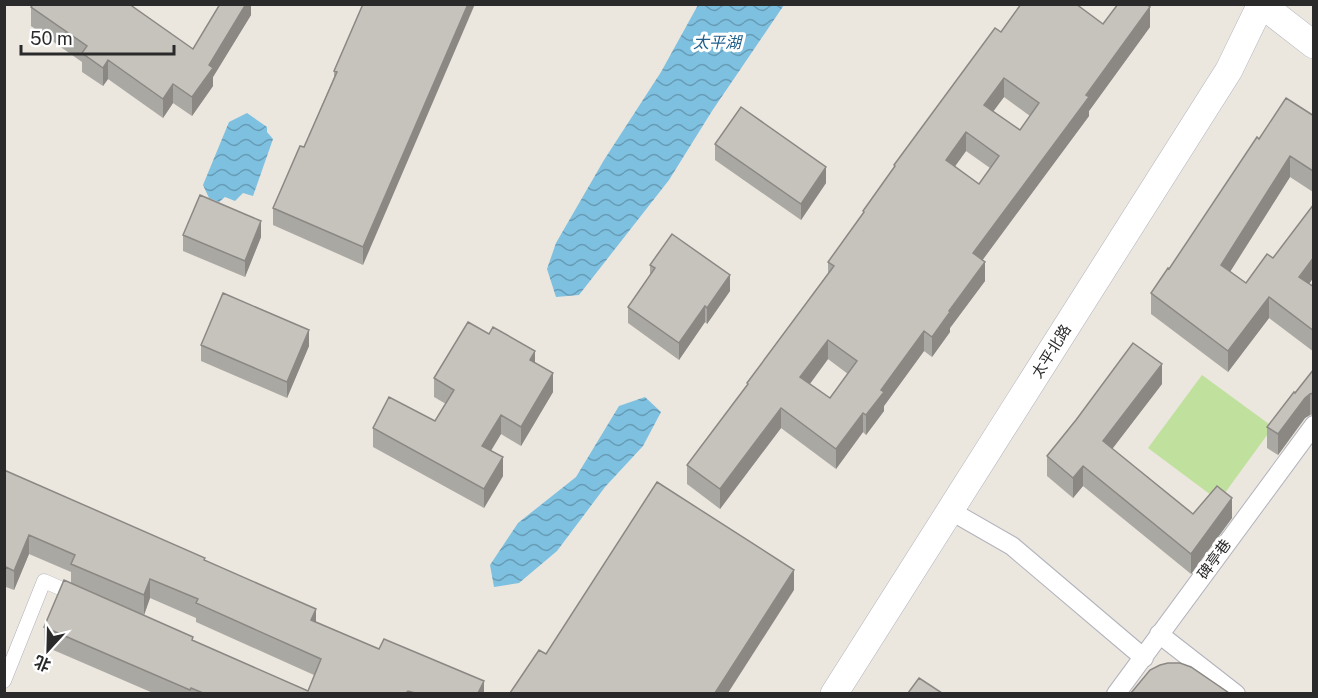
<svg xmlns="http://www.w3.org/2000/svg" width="1318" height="698" font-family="'Public Sans','Noto Sans SC',sans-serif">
  <defs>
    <pattern id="water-waves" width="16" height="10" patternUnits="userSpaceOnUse" patternTransform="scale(1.5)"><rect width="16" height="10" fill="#7ec0e0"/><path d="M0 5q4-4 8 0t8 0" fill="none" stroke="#679cb6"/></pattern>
  </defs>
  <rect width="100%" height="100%" fill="#ebe6de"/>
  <!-- pitch -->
  <path fill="#c0e09e" d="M1202,375L1273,427L1219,501L1148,448Z"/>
  <!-- water -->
  <path fill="url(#water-waves)" d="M698,5H784L712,111L669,180L579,295L556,297L547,269L556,243L604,160L661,72Z
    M247,113L267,127V132L273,139L253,196L243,193L235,201L225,197L219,202L209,198L203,185L229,122Z
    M645,397L661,412L643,446L605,487L557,551L519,583L494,587L490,565L518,523L576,477L619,406Z"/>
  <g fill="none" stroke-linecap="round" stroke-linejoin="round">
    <!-- pedestrian casing -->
    <g stroke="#b2b3bc" stroke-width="15">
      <path id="pedestrian" d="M4,681L44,581L76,595"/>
    </g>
    <!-- minor casing -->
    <g stroke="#b2b3bc" stroke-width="20">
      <path id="minor" d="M951,511L1012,546L1144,658
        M1159,634L1236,694
        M1116,694L1314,425"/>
    </g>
    <!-- secondary casing -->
    <g stroke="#b2b3bc" stroke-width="28">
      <path id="secondary" d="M1261,4L1314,45
        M834,694L1229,70L1261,4"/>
    </g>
    <!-- pedestrian -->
    <use href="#pedestrian" stroke="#fff" stroke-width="14"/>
    <!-- minor -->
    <use href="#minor" stroke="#fff" stroke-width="18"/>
    <!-- secondary -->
    <use href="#secondary" stroke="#fff" stroke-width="27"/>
  </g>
  <!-- wall -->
  <path fill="#aaa8a3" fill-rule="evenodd" d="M251,4V15L213,77V86L192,116L173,103L163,118L108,79L103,86L82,72V62L31,26V7L193,49Z
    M363,4V265L273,225V208L304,147L334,77V71Z
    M1103,24L1150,27L1089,111V116L982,260L985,281L950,328V332L932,357L924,351L884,406V411L866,435L863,432L836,469L781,428L720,509L687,484V465L747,386V383L828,273V262L863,215V211L894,168V165L1001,32ZM1004,97L1030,116L1020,130L993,111ZM966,151L990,168L979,184L955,166ZM828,359L848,374L830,398L810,384Z
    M1314,116V191L1313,192L1290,177L1230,272L1246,283L1309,284L1314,287V352L1269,318L1228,372L1151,314V293L1169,269L1259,139Z
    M715,144L826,183L801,220L715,160Z
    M183,235L261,237L245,277L183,251Z
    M650,265L730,291L707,324L705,322L679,360L628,323V307L650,275Z
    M201,345L309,346L287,398L201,361Z
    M535,363L553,392L521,446L501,434L491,451L503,476L484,508L373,447V428L435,421L446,404L434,397V378Z
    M1314,369V414L1310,415L1305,418L1278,455L1267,448V427L1295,393Z
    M1162,384L1112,449L1193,514L1232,518L1191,574L1083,486L1073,498L1047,476V456Z
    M4,470L205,560L316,622L484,693H153L44,646V627L193,641L308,691L314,675L196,622V618L150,598L144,615L71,583V572L29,554L14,590L6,587L4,590Z
    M1314,522V546L1312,544V524Z"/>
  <!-- shaded-wall -->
  <path fill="#8b8884" d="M246,4H251V15L213,77V86L192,116V97L209,65Z
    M468,4H475L363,265V247Z
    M1150,7V27L1089,111V116L973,273V253Z
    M108,60V79L103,86V68Z
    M1004,78V97L984,124V105Z
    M173,84V103L163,118V99Z
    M966,132V151L946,179V160Z
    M1290,156V177L1221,286V265Z
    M826,167V183L801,220V204Z
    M261,221V237L245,277V261Z
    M1314,257V277L1299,298V277Z
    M985,262V281L950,328V332L932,357V337L949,311Z
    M730,275V291L707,324V308Z
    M1269,297V318L1228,372V351Z
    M705,306V322L679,360V343Z
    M309,330V346L287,398V382Z
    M924,331V351L884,406V411L866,435V415L881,390Z
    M828,340V359L800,397V377Z
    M535,351V370L530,360Z
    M1162,364V384L1103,461V441Z
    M553,373V392L521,446V427Z
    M1310,394V415L1305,418L1278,455V434L1305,398Z
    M781,408V428L720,509V489Z
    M863,413V432L836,469V449Z
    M501,415V434L482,465V446Z
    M503,457V476L484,508V489Z
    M1083,466V486L1073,498V478Z
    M1232,498V518L1191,574V554Z
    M29,535V554L14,590V571Z
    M6,567V587L4,590V571Z
    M794,570V590L728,693H715Z
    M150,579V598L144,615V595Z
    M316,609V629L311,620Z
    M484,681V693H478Z"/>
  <!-- building -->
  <path fill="#c6c3bd" stroke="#8b8884" stroke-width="1.5" fill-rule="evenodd" d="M33,4H129L193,49L220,4H246L209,65L213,68L192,97L173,84L163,99L108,60L103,68L82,53L87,46L31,7Z
    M363,4H468L363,247L273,208L300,146L304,147L337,72L334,71Z
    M1021,4H1076L1103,24L1118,4H1146L1150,7L1086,95L1089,97L973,253L985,262L949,311L950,312L932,337L924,331L881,390L884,392L866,415L863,413L836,449L781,408L720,489L687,465L748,384L747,383L834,266L828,262L864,212L863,211L895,166L894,165L995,28L1001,32ZM1004,78L1039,103L1020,130L984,105ZM966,132L999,156L979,184L946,160ZM828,340L857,361L830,398L800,377Z
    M1286,98L1314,116V170L1313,171L1290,156L1221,265L1246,283L1267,254L1273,258L1314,204V257L1299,277L1314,287V331L1269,297L1228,351L1151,293L1168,268L1169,269L1257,137L1259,139Z
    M741,107L826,167L801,204L715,144Z
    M200,195L261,221L245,261L183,235Z
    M672,234L730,275L707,308L705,306L679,343L628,307L655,268L650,265Z
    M223,293L309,330L287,382L201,345Z
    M468,322L489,334L493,327L535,351L530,360L553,373L521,427L501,415L482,446L503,457L484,489L373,428L389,397L435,421L454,390L434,378Z
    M1133,343L1162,364L1103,441L1193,514L1217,486L1232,498L1191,554L1083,466L1073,478L1047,456L1076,420Z
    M1314,369V393L1310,394L1305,398L1278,434L1267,427L1294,392L1295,393Z
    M4,470L205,558L204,560L316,609L311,620L379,649L384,639L484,681L478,693H415L408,691L406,693H203L191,688L190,690L44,627L64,580L193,637L192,640L308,691L321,659L196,603L198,599L150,579L144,595L71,564L75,555L29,535L14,571L6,567L4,571Z
    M657,482L794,570L715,693H510L539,650L546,654Z
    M1168,663H1180L1191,667L1229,693H1131L1150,670L1160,665Z
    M919,678L942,693H908Z"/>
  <g text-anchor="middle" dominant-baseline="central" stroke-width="6" stroke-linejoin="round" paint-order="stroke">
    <!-- street labels -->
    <g font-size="15" fill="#2a2a2a" stroke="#fff">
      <text transform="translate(1051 351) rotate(-58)">太平北路</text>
      <text transform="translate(1214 559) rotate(-54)">碑亭巷</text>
    </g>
    <!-- water labels -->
    <g font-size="16" font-style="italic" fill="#1e5f8b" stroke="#fff">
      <text x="717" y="42">太平湖</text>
    </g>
  </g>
  <!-- border -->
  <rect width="1318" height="698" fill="none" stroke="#2a2a2a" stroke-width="12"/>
  <!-- north arrow -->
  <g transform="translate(48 650) rotate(202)" stroke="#ffffff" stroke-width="4.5" paint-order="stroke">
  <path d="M0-4.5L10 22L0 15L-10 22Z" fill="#2a2a2a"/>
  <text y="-9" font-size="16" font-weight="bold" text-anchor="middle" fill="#2a2a2a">北</text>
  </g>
  <!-- scale -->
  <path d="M21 45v9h153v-9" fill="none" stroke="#2a2a2a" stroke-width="3"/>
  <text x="30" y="45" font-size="18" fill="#2a2a2a" stroke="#ffffff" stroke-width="4.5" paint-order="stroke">50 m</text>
</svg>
